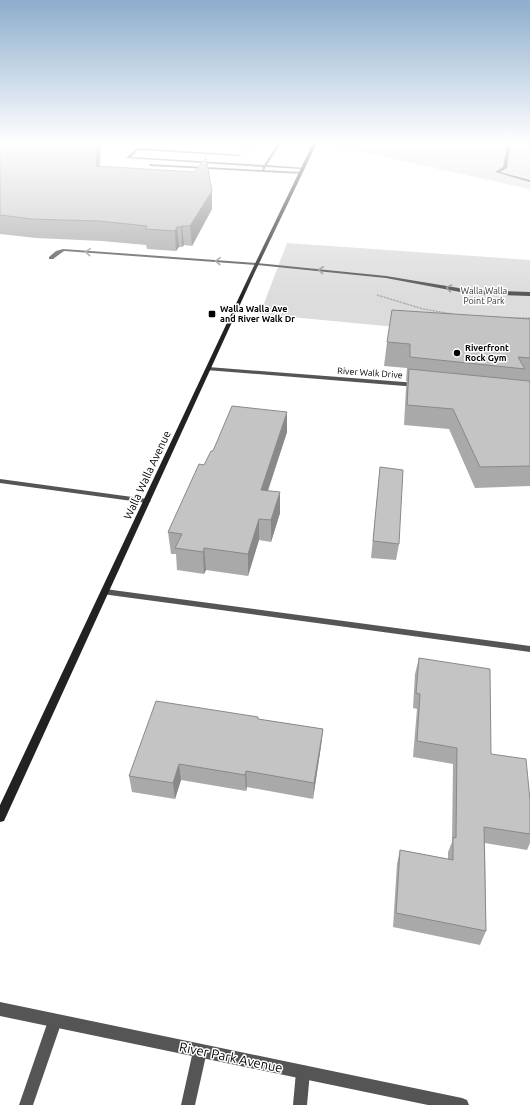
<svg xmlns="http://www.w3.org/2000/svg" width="530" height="1105" font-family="Ubuntu,sans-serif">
  <rect width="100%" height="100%" fill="#fff"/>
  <!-- green -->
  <path fill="#dcdcdc" d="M332,143H530V194L529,189L331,145Z
    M287,243L530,260V340L260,314Z"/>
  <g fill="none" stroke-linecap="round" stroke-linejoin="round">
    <!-- path -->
    <path stroke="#777" stroke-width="1.5" stroke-dasharray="0.5 1" stroke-linecap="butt" d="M377,295L423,309L452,314
      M507,318H530"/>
    <!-- lane -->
    <path fill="#555" fill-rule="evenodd" d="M278,143H281L267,165L305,168L303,169L266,167L264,170L301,172L302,174L150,166L149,164L262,170L263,167L126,158L137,148L242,155L240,156L138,150L131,157L264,165Z
      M507,146L510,147L507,168L500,172L530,180V182L495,172L503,167Z
      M63,249L257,263L386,276L471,290L530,292V296L471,294L386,278L257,265L64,251L53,259H49V257L56,251Z
      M0,479L147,499L151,501L147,503L0,483Z
      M105,589L530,646V652L102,594L101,592L102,590Z
      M55,1014L60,1016L62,1021L33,1105H19L48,1021L50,1016Z
      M200,1044L205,1046L207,1051L195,1105H181L193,1051L195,1046Z
      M303,1065L308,1067L310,1072L307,1105H293L296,1072L298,1067Z"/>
    <!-- street -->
    <path fill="#555" fill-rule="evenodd" d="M208,367L417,383L420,385L417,387L206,370V368Z
      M0,1002L462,1098L467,1100L469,1105H428L0,1016Z"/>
    <!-- secondary -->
    <path fill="#222" fill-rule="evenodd" d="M313,143H317L254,274L4,821L0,822V805L250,274Z"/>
  </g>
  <!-- wall -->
  <path fill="#a9a9a9" d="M0,143H101L100,167L212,209L192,246L184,245L182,247H179L176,251L147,249L146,245L102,241L36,238L0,234Z
    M183,143H257L255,146Z
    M530,319V486L475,488L449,429L404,425L406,388L407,381H406L407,368L384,366L387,342Z
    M287,432L268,491L280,513L271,542L259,540L248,576L206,570L204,574L177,570L176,554H171L168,532L204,465L213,451Z
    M380,467L399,544L396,560L371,558Z
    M419,658L491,754L530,800V843L527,850L485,843L486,931L480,945L393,927L397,864L400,850L448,859V852L452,842L453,764L413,757L417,709L413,708L415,674Z
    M258,719L323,729L321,746L313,799L247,787L246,791L181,780L175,799L132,792L129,776Z"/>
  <!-- shaded-wall -->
  <path fill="#898989" d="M98,143H101L98,184L96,166Z
    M212,191V209L192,246L190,226Z
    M182,226L184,245L182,247L181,227Z
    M177,227L179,247L176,251L175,231Z
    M287,412V432L261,511V490Z
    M280,492V513L271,542V520Z
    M259,519V540L248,576V554Z
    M204,548L206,570L204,574L203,552Z
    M323,729L321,746L313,799L314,783Z
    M179,764L181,780L175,799L173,783Z
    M246,771L247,787L246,791L245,775Z"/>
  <!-- building -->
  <path fill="#c4c4c4" stroke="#898989" d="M0,143H98L96,166L194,172L206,158L212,191L190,226H182L181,227H177L175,231L145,229L147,226L99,221L32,219L0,215Z
    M392,310L530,319V358L518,357L525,369L410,357V344L387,342Z
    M409,369L529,381L530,383V466L480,467L453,409L407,405Z
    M232,406L287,412L261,490L280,492L271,520L259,519L248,554L204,548L203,552L175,548L182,534L168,532L199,464L204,465L211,451H213Z
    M380,467L403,470L399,544L373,541Z
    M419,658L490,669L491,754L526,759L530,800V834L484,827L486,931L396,913L400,850L453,860V837L456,838L457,748L417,741L420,694L416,693Z
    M156,701L258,717V719L323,729L314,783L246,771L245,775L179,764L173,783L129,776Z"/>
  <!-- one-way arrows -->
  <defs><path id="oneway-chevron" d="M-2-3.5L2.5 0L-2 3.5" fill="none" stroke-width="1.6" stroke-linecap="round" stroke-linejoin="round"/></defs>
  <g stroke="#999">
    <use href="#oneway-chevron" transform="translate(88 252) rotate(-176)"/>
    <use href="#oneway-chevron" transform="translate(218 261) rotate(-176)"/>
    <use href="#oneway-chevron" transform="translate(321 270) rotate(-174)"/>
    <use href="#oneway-chevron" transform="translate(449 288) rotate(-170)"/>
  </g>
  <!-- sky -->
  <linearGradient id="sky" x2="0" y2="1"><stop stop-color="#8cadcc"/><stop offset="0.48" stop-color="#fff"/><stop offset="1" stop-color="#fff" stop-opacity="0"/></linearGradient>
  <rect width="530" height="297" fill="url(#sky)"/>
  <!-- markers -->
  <g fill="#000" stroke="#fff" stroke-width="1.5">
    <rect x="208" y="310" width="8" height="8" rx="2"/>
    <circle cx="457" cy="353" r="4"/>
  </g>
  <g text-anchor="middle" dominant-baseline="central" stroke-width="3" stroke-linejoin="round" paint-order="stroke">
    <!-- far-park labels -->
    <g font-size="9" fill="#333" stroke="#fff">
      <text x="484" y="291">Walla Walla<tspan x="484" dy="10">Point Park</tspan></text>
    </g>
    <!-- far-poi labels -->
    <g font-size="9" font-weight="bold" fill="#000" stroke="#fff" text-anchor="start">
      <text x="220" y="309">Walla Walla Ave<tspan x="220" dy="10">and River Walk Dr</tspan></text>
      <text x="465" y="348">Riverfront<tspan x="465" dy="10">Rock Gym</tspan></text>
    </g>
    <!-- far-street labels -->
    <g font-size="9" fill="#000" stroke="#fff">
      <text transform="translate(370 373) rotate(4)">River Walk Drive</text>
    </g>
    <!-- street labels -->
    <g font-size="11" fill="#000" stroke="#fff">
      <text transform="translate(147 475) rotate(-65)">Walla Walla Avenue</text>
    </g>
    <!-- near-street labels -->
    <g font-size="13" fill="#000" stroke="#fff">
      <text transform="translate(231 1057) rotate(12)">River Park Avenue</text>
    </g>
  </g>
</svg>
